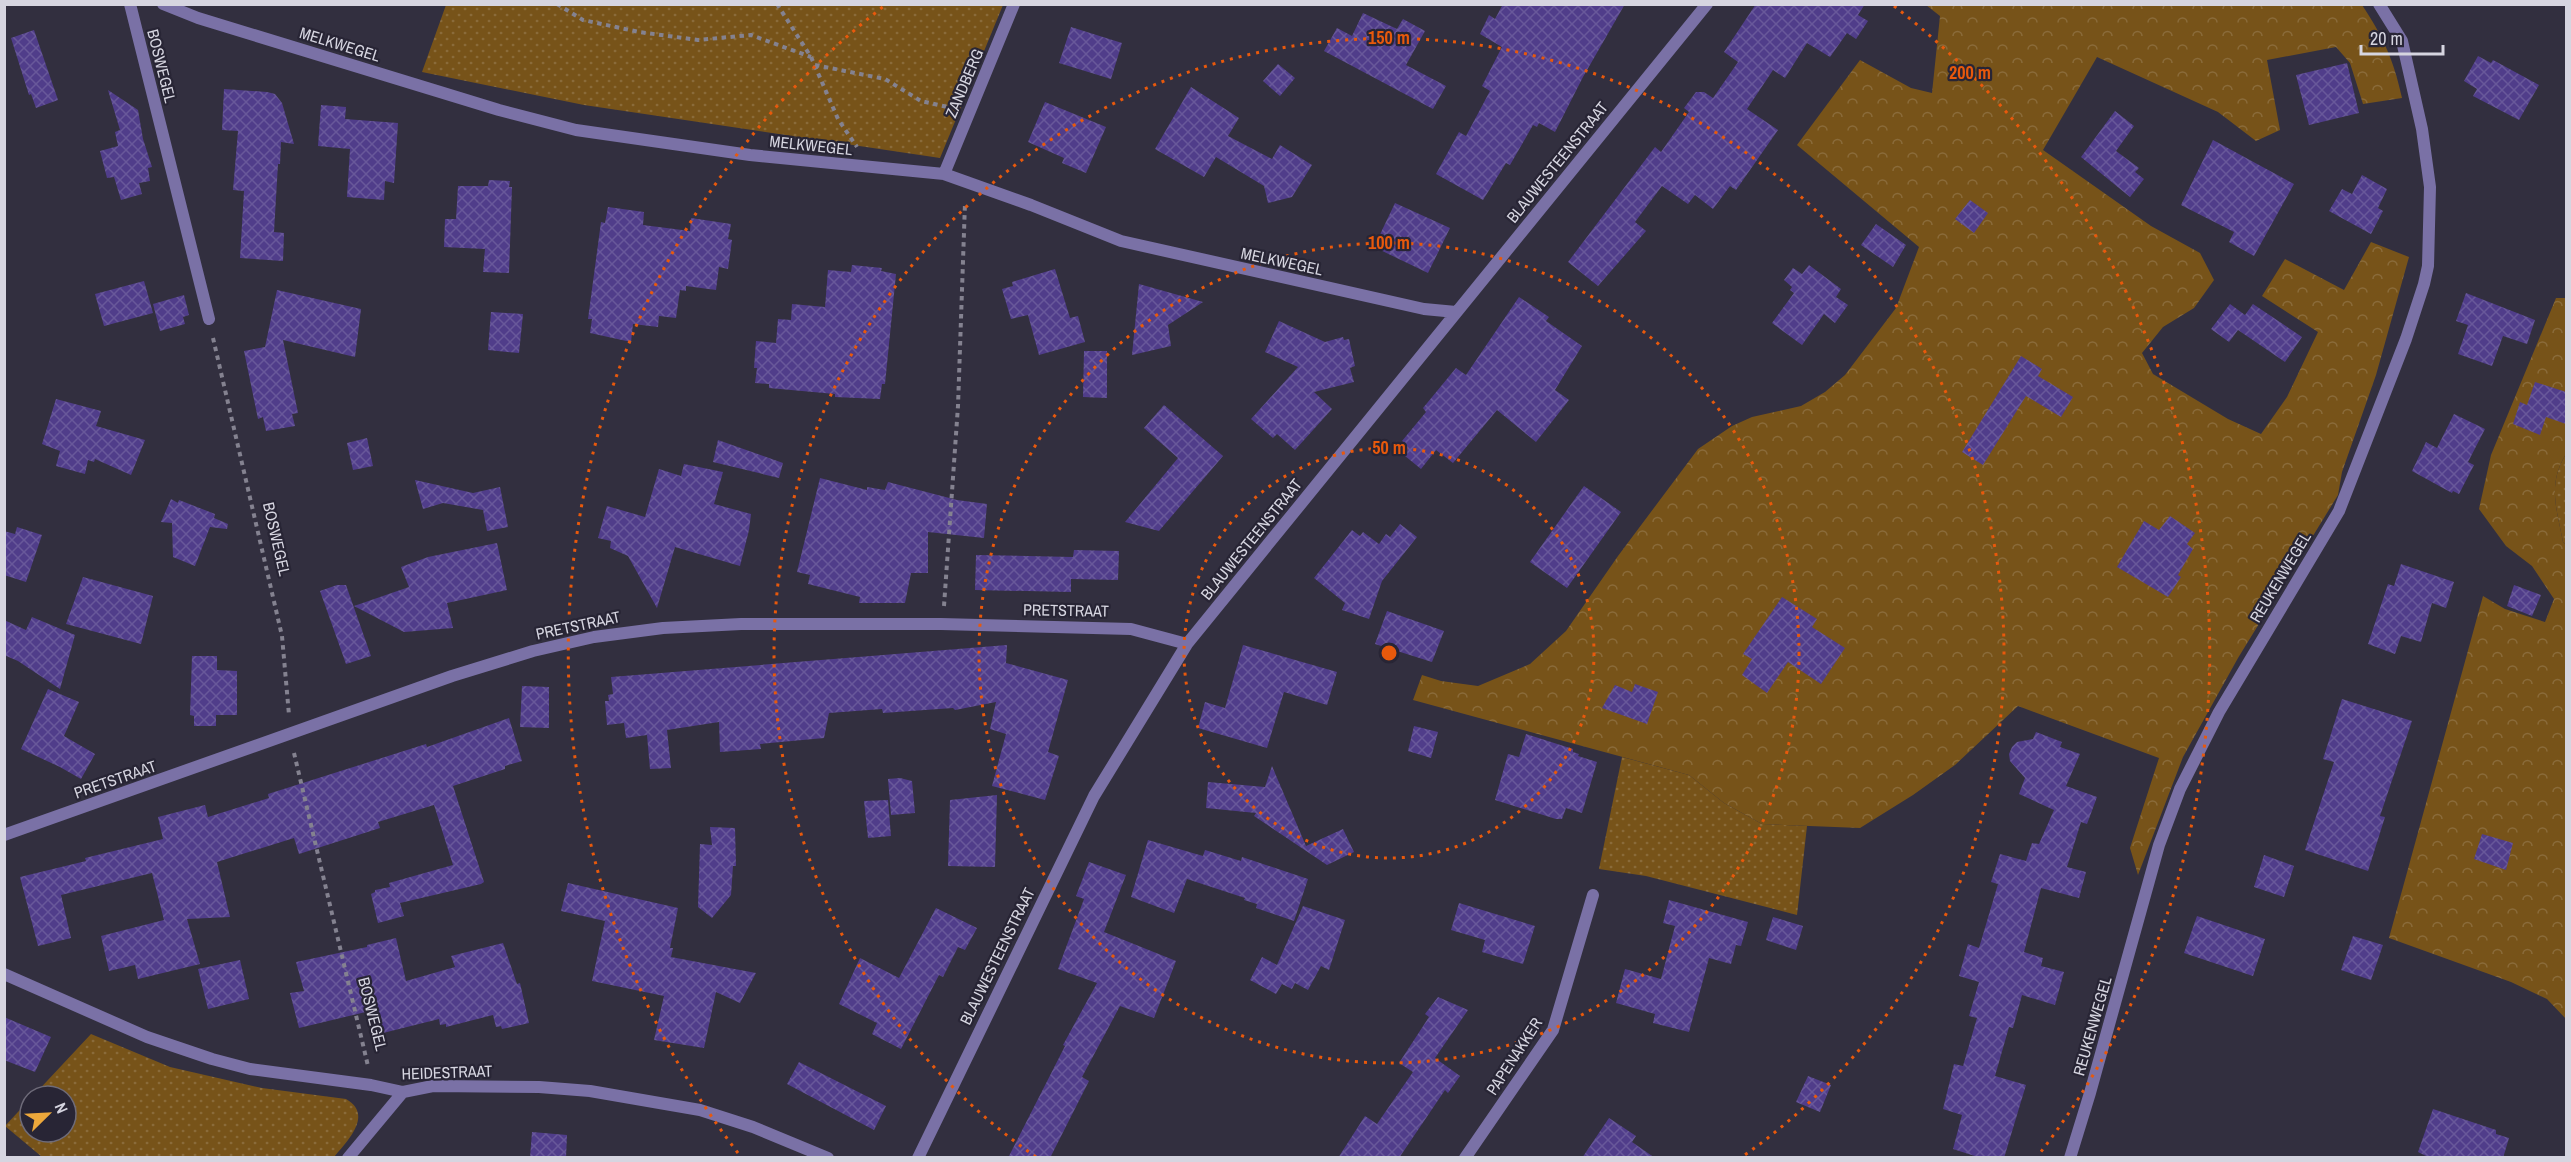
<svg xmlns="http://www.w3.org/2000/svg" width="2571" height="1162" font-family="'Archivo Narrow',sans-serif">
  <defs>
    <pattern id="grass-dots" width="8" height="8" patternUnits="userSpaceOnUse" patternTransform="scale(1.5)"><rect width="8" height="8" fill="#775319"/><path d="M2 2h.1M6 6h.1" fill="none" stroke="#8a6b3a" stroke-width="1.8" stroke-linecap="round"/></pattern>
    <pattern id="forest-crowns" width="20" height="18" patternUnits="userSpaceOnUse" patternTransform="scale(1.5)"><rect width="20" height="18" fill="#775319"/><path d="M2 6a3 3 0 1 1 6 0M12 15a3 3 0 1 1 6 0" fill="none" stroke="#8a6b3a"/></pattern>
    <pattern id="building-cross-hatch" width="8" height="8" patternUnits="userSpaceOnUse" patternTransform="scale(1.5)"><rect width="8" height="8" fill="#503d8a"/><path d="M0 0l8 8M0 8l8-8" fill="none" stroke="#68589a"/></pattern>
  </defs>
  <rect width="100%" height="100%" fill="#322f3f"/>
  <!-- grass -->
  <path fill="url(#grass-dots)" d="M446,5V4L1003,5L940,158L584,105L422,72Z
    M2566,454V545L2563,542C2557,510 2547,484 2566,454Z
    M1622,757L1689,775L1724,803L1762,824L1807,826L1797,915L1646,876L1599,869Z
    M91,1034L170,1067L262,1088L346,1099C374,1115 347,1141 334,1157H42L5,1126L30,1099V1132H66V1096H33Z"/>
  <!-- forest -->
  <path fill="url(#forest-crowns)" d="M1926,5H2362C2383,36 2394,61 2402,98L2363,104L2350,63L2336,47L2267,60L2280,130L2256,141L2218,112L2097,57L2043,150L2151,226L2200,253L2214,280L2194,308L2163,327L2142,353L2153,374L2228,419L2261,434L2287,397L2318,332L2262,296L2285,259L2344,290L2371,242L2409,257L2376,375L2342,472L2338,495L2238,658L2183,757L2138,875L2130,848L2159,758L2018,706L1955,765L1913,795L1860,828L1762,824L1724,803L1689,775L1413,700L1422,675L1441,681L1478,686L1530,664L1566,631L1618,556L1698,449L1732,426L1752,417L1801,406L1825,392L1845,375L1896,308L1919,247L1797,145L1860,60L1911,88L1932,93L1940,16Z
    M2556,298H2566V454C2547,484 2557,510 2563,542L2566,545V1019L2547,999L2511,982L2389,938L2483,596L2505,609L2545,622L2554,599L2532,566L2506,546L2479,509L2491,455Z"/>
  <!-- building -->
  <path fill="url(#building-cross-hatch)" d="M1503,4H1625L1583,77L1555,132L1539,123L1537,127L1533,125L1510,165L1506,163L1483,200L1436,174L1459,132L1466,136L1490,91L1482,86L1502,47L1480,34L1489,15L1495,19Z
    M1756,4H1865L1858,15L1868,21L1856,39L1847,33L1830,57L1807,43L1785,78L1773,70L1747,109L1778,130L1736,190L1730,186L1713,209L1695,195L1688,204L1662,186L1635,222L1646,231L1598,286L1568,262L1655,147L1661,152L1689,112L1684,108L1696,92H1704L1713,98L1738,62L1724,52Z
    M1363,13L1397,29L1403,19L1425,31L1406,65L1446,86L1433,109L1324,51L1337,28L1352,36Z
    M1071,27L1122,43L1111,79L1059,63Z
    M34,30L58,100L36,108L31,94L29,95L11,38Z
    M2478,56L2491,63L2493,60L2539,85L2519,120L2473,96L2477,89L2464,81Z
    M2347,63L2359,113L2309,125L2296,75Z
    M1278,64L1295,78L1280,96L1263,81Z
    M1191,87L1239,118L1228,136L1272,159L1280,145L1312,165L1292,197L1268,203L1264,186L1216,157L1204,177L1155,149Z
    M224,89L267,92L275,94L282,103L294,144L281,142L280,164H278L274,232L284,233L283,261L240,258L244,191L233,190L238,131L222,130Z
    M108,90L138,110L143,139L152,167L148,168L150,181L139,183L142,194L121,200L114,177L107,178L100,151L118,146L115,132L120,130Z
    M1045,102L1106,127L1086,173L1062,163L1064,158L1028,142Z
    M321,105L346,107L345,119L398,123L394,183L385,181L384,200L347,197L350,149L318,146Z
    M2115,111L2134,126L2116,151L2139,168L2135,172L2144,179L2130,197L2081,157Z
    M2213,140L2294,184L2254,256L2229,242L2234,232L2181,205Z
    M2362,175L2387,189L2378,208L2383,211L2371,234L2329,211L2342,189L2352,194Z
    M489,180L510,181L509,187H512L509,273L483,272L485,249L444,247L445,219H456L458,186H488Z
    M1970,200L1988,213L1974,233L1955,219Z
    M1395,203L1450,228L1428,273L1374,247Z
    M608,207L644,212L643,225L690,231L691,218L731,224L728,239L732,240L728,269L719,267L716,290L686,286V291L680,290L676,318L659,316L658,327L633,324L631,342L590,333L592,319H588L601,222L605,223Z
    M1876,224L1906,245L1893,267L1861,245Z
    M852,265L882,268L881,271L896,274L885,384H882L880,399L835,397V394L769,388V384L755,383L757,368H754L756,341L776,343L778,319L791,320L792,304L825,307L828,270L851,272Z
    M1809,265L1841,289L1836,297L1848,305L1835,323L1824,314L1802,345L1772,323L1794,293L1790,290L1792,287L1784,280L1793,268L1802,274Z
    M1055,269L1070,318L1078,316L1085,342L1039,355L1028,315L1011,319L1002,289L1013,286L1012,282Z
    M144,281L153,313L104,326L95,294Z
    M1139,284L1203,302L1168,325L1171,346L1132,355Z
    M277,290L361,309L355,357L283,340L298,413L292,414L295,426L266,431L263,417L258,419L244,351L265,347Z
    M2466,293L2535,320L2527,344L2503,336L2492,366L2458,354L2468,325L2456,321Z
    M184,295L189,315L183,317L185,324L160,331L153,304Z
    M1519,297L1549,317L1546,321L1582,346L1555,390L1569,400L1536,442L1497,410L1453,463L1436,450L1421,469L1399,451L1405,443L1402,441L1426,412L1423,408L1456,368L1466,375Z
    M2230,304L2245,315L2253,304L2302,337L2285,362L2238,330L2229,342L2211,329Z
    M491,312L523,314L519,353L488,350Z
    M1279,321L1325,342L1343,337L1344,340L1349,339L1355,366L1350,368L1354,382L1314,392L1332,409L1295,450L1277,434L1273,438L1251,419L1298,367L1265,352Z
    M1084,351H1107V398L1083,397Z
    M2021,356L2042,369L2038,376L2073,397L2061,417L2026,396L1983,465L1962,452Z
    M2535,382L2566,392V424L2546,417L2540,435L2513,424L2520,402L2527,405Z
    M56,399L101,411L96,426L145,440L131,475L95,459L94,462L88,460L85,474L56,466L60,451L42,444Z
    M1164,405L1223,456L1159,531L1125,522L1178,458L1144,428Z
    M2454,414L2485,429L2468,462L2474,465L2459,494L2453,491L2452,493L2412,471L2426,442L2437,448Z
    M367,438L373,466L353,470L347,443Z
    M718,440L783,463L779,478L713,462Z
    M684,464L723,472L714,504L751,514L749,530L740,566L675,547L657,608L628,556L610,548L611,541L598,538L607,506L645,517L659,469L681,476Z
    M820,478L867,490V487L885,490L888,482L957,500L987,504L984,538L928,532V573H911L905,603H859L860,597L808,584L810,575L797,572Z
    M415,480L473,493L500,487L508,527L487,531L483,510L443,503L423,509Z
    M1584,486L1621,512L1567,588L1530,562Z
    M171,499L178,503L179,500L215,514L214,518L228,524L227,529L210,527L195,566L173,557L172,523L161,522Z
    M2170,516L2195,533L2187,544L2193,549L2178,575L2181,577L2168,597L2117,567L2144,521L2159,530Z
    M1400,524L1417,537L1382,581L1369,619L1342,610L1345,603L1314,578L1352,530L1360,536L1363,532L1379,544L1386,534L1390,537Z
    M17,527L42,535L26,582L4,575V531L15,534Z
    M497,543L507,590L447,603L453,628L404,632L354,606L409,587L401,567L428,557Z
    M1074,550L1119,551L1118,580L1071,579V592L975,590L976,555L1073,557Z
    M2401,564L2454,582L2446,608L2432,603L2421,642L2401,636L2395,654L2368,644L2388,584L2394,586Z
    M83,577L153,596L141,644L66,624Z
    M337,585H346L371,656L346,664L320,591Z
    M2514,585L2541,595L2532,616L2507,606Z
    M1782,597L1817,619L1812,627L1845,648L1821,684L1788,662L1767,693L1742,675L1752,659L1743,654Z
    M1387,611L1444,631L1432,662L1375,644Z
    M32,617L75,635L60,689L18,661L4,655V620L26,630Z
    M1007,645L1006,663L1068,680L1048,752L1059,756L1045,800L992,786L1006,734L990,729L996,702L955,710L953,708L883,713L882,709L829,713L824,738L760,744L761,749L720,752L719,722L667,730L671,768L650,769L647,735L626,738L624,723L607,725L605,701H609L608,695L613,694L611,677Z
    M1243,645L1337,672L1327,705L1284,692L1267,748L1198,728L1205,702L1225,708Z
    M192,656H217V670L237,671V715H216V726H194V716L190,715Z
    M1635,684L1658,692L1647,724L1602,708L1615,685L1632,692Z
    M522,686L549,687V728L520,727Z
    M48,689L79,702L64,736L95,754L81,779L60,767L21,749Z
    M2342,699L2412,721L2380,816L2385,817L2368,871L2305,850L2334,762L2323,759Z
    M509,718L522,761L505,766V769L453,786L484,882L481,884L400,903L404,916L378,923L371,894L375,892V890L390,887L389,883L453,865L434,805L378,822L380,828L299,854L294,838L217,862L230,917L187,919L200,964L138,979L135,965L109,971L101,936L164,920L152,873L61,895L71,938L38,946L20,877L86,861L85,858L163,839L158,817L205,805L208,817L269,798L268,794L426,744L427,747Z
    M1414,726L1438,732L1431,758L1408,751Z
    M2036,732L2062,742L2060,747L2080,754L2066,786L2097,797L2087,824L2081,822L2067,867L2086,872L2079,898L2041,888L2024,952L2043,958L2041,966L2064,972L2055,1005L2022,995L2013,1028L2009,1027L1995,1076L2026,1085L2004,1158H1981L1953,1149L1962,1115L1943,1109L1954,1064L1963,1066L1977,1018L1969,1016L1979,982L1959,976L1968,944L1979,948L1998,884L1991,882L2000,854L2026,861L2032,843L2039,844L2054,810L2019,794L2025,778L2010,761L2009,754L2012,747L2017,742L2033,739Z
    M1526,734L1573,749V752L1579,754L1578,756L1597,762L1582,813L1566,808L1562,819H1556L1495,800L1508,754L1519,757Z
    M1272,766L1306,846L1343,829L1354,852L1327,865L1254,816L1256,813L1206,808L1208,782L1265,787Z
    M900,778L912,781L915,813L891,815L888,779Z
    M997,795L995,867L948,866L950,800Z
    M888,800L891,836L868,838L864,801Z
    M710,827L735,828L736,866H733L731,895L712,918L698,907L700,844L712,845Z
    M2482,834L2513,843L2506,870L2474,859Z
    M1148,840L1203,856L1205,850L1241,861L1242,857L1308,879L1294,921L1256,908L1257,904L1244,900L1245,898L1187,879L1174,913L1131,897Z
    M2264,855L2294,866L2284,897L2254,887Z
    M1089,862L1126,875L1104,932L1176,961L1154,1018L1120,1006L1082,1077L1089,1081L1050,1158H1008L1065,1046L1063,1045L1097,983L1058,969L1084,899L1076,896Z
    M568,883L678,908L670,948H673L671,957L756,973L740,1003L716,992L704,1048L654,1040L664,996L592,981L605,921L561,911Z
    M1669,900L1748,922L1741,946L1736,945L1731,964L1709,958L1689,1032L1653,1023L1655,1014L1616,1003L1625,969L1661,979L1675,926L1663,923Z
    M1459,903L1535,926L1523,964L1482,952L1485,940L1451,930Z
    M1303,906L1345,920L1329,970L1321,966L1308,990L1295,983L1292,989L1282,984L1276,994L1250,980L1262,957L1277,965Z
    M936,908L977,928L965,950L958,947L943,977L939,975L901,1049L872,1034L877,1023L839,1004L860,958L899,978Z
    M2197,916L2265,939L2253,976L2184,953Z
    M1773,917L1803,926L1796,950L1766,940Z
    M2353,936L2383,945L2371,980L2341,970Z
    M396,938L406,981L455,967L451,956L503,943L517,984L520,983L529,1023L502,1029L501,1026L496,1027L493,1015L446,1027V1024L440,1025L439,1019L379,1034L374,1010L299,1028L290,993L304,991L296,962L367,947V945Z
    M240,960L249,999L208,1009L198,969Z
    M1438,997L1468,1010L1435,1058L1460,1076L1448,1093L1445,1090L1399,1158H1338L1365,1116L1377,1124L1413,1072L1399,1063L1429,1017L1425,1014Z
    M4,1017L51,1037L35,1072L4,1060Z
    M799,1062L886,1106L874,1130L787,1084Z
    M1808,1076L1831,1085L1820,1112L1796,1102Z
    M2433,1109L2496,1130V1134L2509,1138L2503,1158H2430L2418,1152Z
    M1609,1118L1636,1136L1632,1142L1655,1158H1582Z
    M532,1132L567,1135L566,1158H530Z"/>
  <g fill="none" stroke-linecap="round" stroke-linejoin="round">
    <!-- path -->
    <path stroke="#848290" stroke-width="4" stroke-dasharray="4.5 4.5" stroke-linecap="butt" d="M557,4L583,20L639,32L698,40L751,35L811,57
      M777,4L811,57L838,119L857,147
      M815,65L885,79L921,101L952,108
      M213,338L282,636L289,715
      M944,606L958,406L965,203
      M294,753L368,1066"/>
    <!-- street -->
    <path stroke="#7a71a6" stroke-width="12" d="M130,4L209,319
      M163,4L198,18L499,110L576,130L750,155L944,174L1031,205L1121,241L1424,309L1456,312
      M944,174L1014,4
      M4,835L452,676L533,651L594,637L663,628L741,624H941L1131,629L1187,644
      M4,974L147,1037L212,1059L250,1069L371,1085L403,1092L433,1086L539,1087L590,1091L700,1110L753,1127L828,1158
      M348,1158L403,1092
      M918,1158L1094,796L1187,644L1707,4
      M1465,1158L1553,1030L1593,895
      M2070,1158L2090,1093L2159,845L2180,789L2219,712L2339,511L2406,339L2424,284L2428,266L2430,187L2422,129L2402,41L2379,4"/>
  </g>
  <!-- distance rings -->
  <g fill="none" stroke="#e8590c" stroke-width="3" stroke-dasharray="3 6">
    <circle cx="1389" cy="653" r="205"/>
    <circle cx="1389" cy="653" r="410"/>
    <path d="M1036 1157A615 615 0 1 1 1742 1157"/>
    <path d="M738 1153A821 821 0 0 1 884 6M1894 6A821 821 0 0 1 2040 1153"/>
  </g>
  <g text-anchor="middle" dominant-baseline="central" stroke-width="4.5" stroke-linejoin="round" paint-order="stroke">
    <!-- street labels -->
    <g font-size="16" fill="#d6d5e0" stroke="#282535">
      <text transform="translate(340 44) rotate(17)">MELKWEGEL</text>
      <text transform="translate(162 66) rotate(76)">BOSWEGEL</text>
      <text transform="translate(964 83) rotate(-67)">ZANDBERG</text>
      <text transform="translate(811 145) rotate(6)">MELKWEGEL</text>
      <text transform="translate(1557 162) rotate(-51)">BLAUWESTEENSTRAAT</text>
      <text transform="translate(1282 261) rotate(12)">MELKWEGEL</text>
      <text transform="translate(277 539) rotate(77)">BOSWEGEL</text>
      <text transform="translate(1251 539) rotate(-51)">BLAUWESTEENSTRAAT</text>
      <text transform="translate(2280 577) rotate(-59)">REUKENWEGEL</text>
      <text transform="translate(1066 610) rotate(1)">PRETSTRAAT</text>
      <text transform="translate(578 625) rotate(-12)">PRETSTRAAT</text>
      <text transform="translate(115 779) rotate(-19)">PRETSTRAAT</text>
      <text transform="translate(997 956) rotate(-64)">BLAUWESTEENSTRAAT</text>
      <text transform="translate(373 1014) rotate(76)">BOSWEGEL</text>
      <text transform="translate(2092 1026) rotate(-74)">REUKENWEGEL</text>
      <text transform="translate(1514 1056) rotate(-57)">PAPENAKKER</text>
      <text transform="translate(447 1072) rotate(-2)">HEIDESTRAAT</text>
    </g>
  </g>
  <circle cx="1389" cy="653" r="9" fill="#e8590c" stroke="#282535" stroke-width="3"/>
  <g font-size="18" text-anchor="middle" font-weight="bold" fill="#e8590c" stroke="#282535" stroke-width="4.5" stroke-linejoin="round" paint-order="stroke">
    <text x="1389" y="44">150 m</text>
    <text x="1970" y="79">200 m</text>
    <text x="1389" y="249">100 m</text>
    <text x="1389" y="454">50 m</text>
  </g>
  <!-- border -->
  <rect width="2571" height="1162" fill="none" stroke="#d6d5e0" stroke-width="12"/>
  <!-- north arrow -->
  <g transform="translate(48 1114) rotate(66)"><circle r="28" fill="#282535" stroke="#6e6b79" stroke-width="1.5"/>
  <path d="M0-4.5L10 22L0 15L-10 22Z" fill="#eda83b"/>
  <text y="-9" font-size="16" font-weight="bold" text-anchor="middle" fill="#d6d5e0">N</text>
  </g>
  <!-- scale -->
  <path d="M2361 45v9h82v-9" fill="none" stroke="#d6d5e0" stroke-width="3"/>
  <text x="2370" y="45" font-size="18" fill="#d6d5e0" stroke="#282535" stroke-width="4.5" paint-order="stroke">20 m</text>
</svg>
